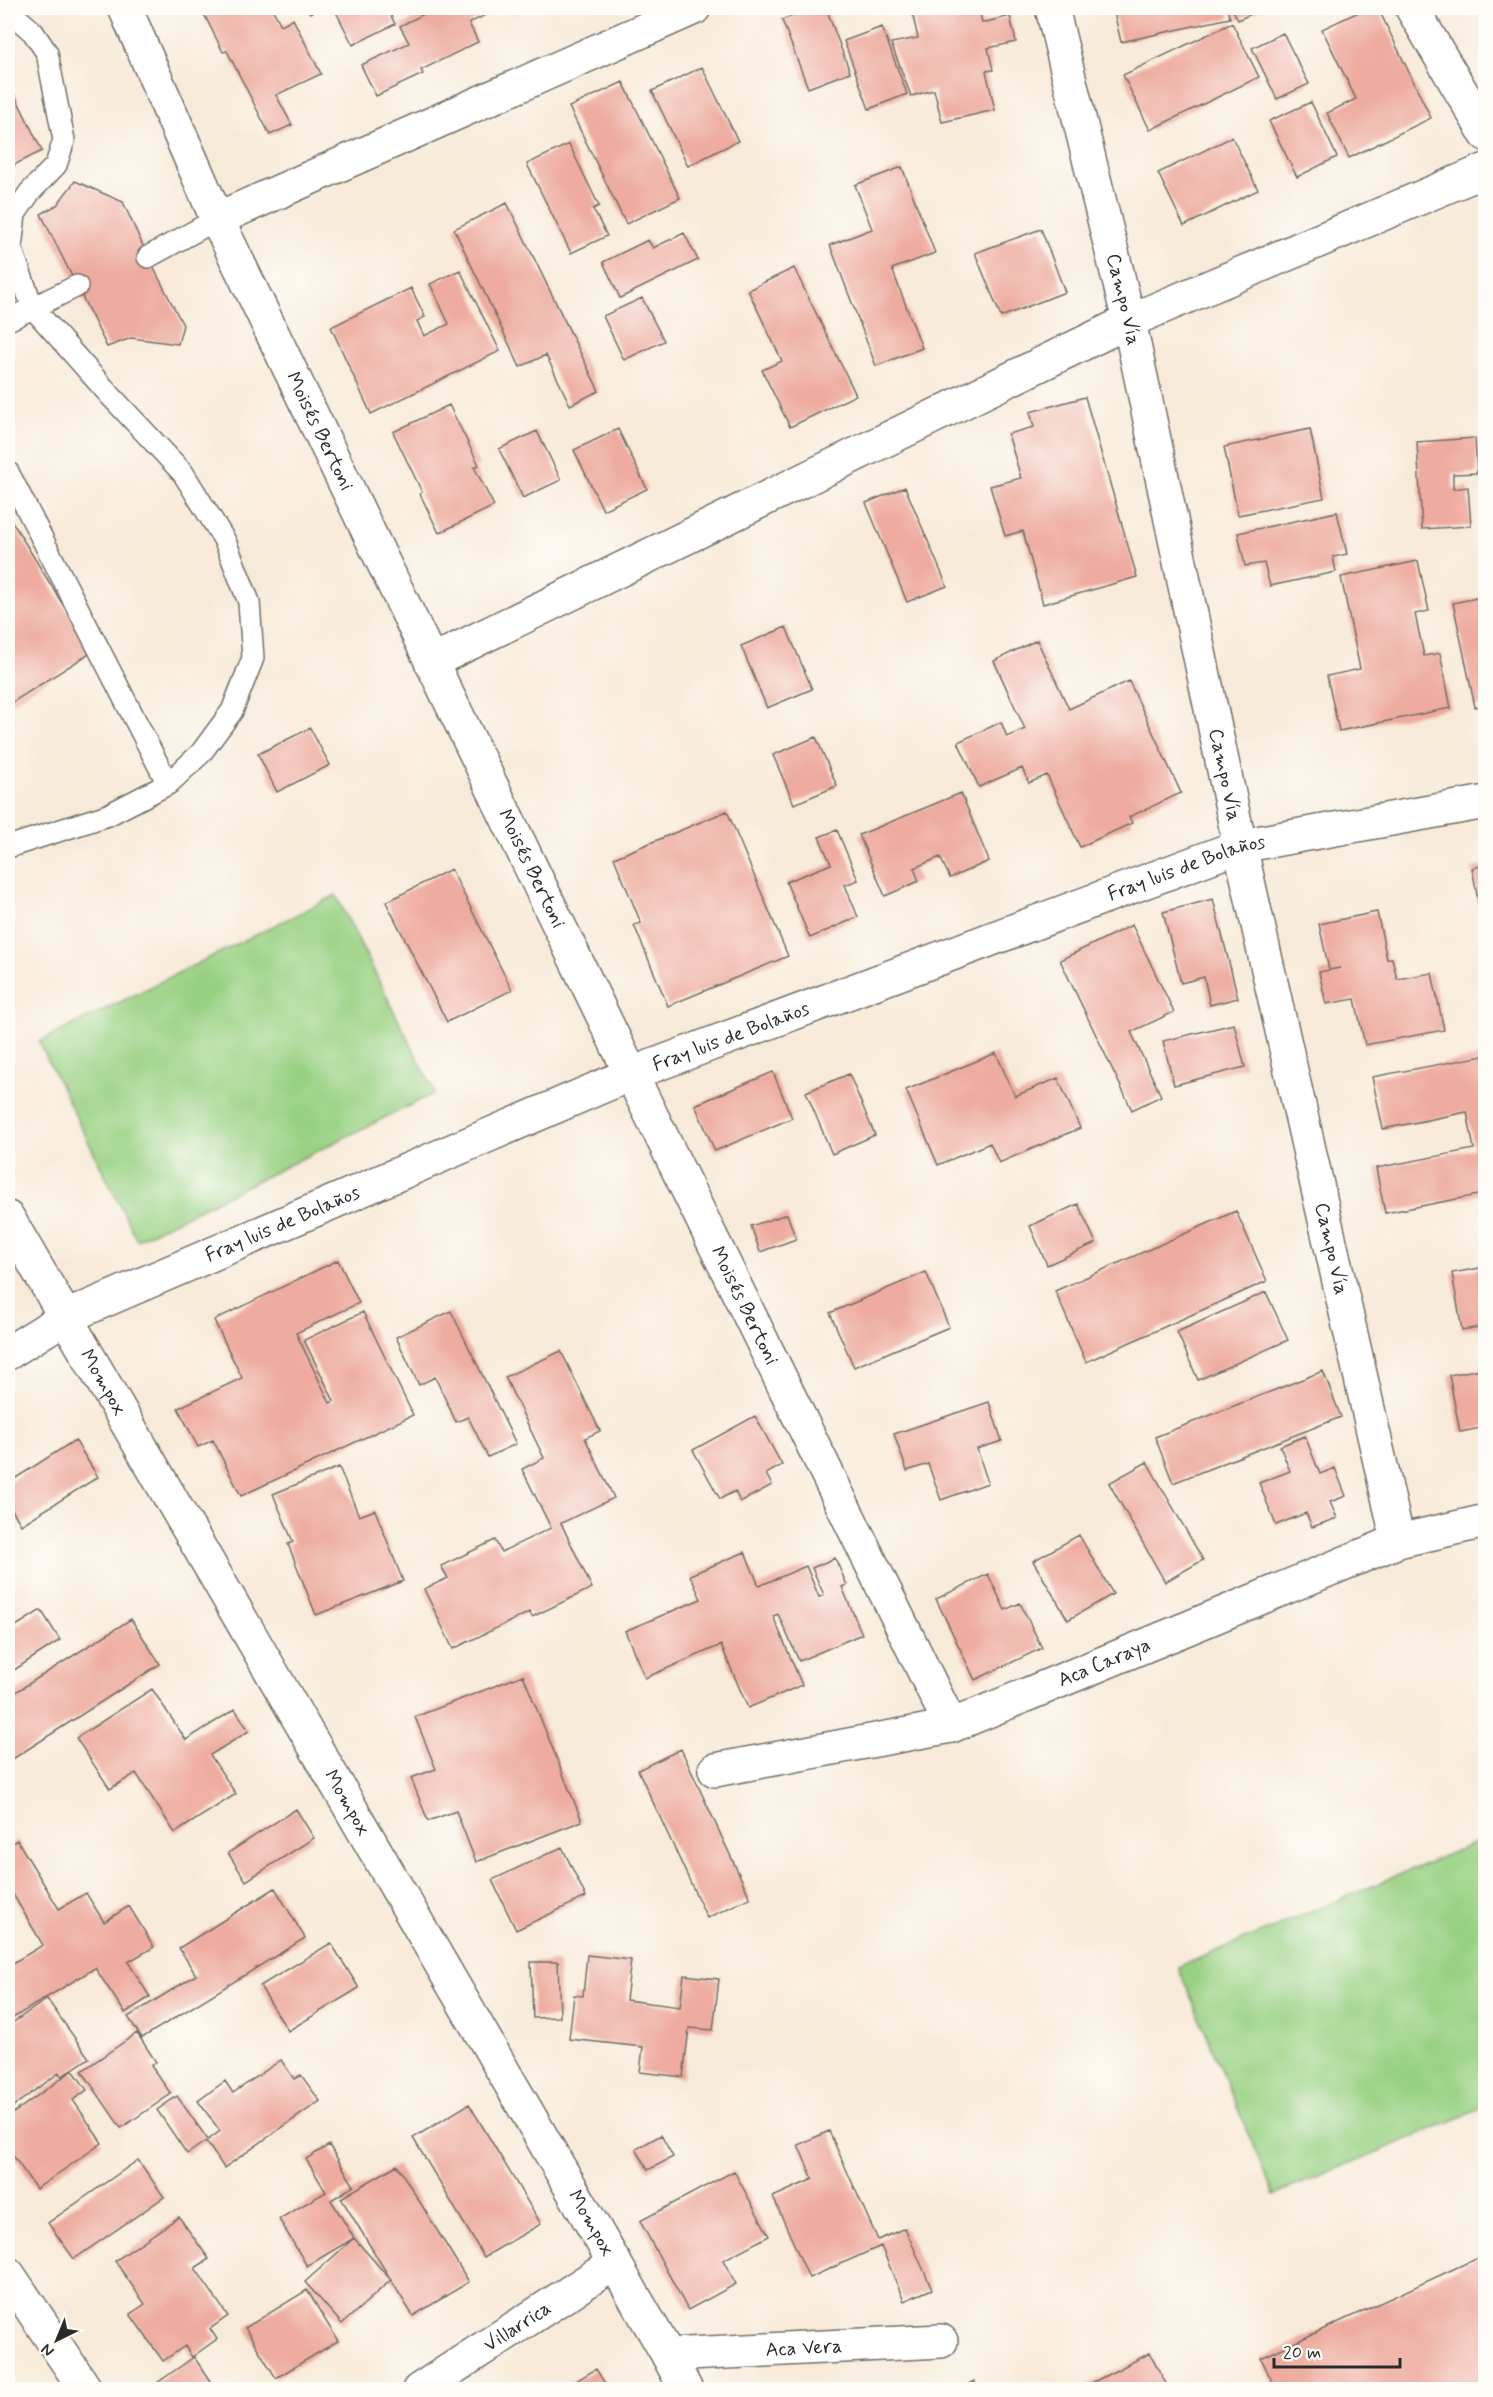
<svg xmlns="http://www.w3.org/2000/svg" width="1493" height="2397" font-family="Mynerve,sans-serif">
  <rect width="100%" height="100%" fill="#fdfcf7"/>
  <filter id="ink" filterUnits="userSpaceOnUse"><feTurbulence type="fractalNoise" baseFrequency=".0167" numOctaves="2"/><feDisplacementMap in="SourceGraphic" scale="12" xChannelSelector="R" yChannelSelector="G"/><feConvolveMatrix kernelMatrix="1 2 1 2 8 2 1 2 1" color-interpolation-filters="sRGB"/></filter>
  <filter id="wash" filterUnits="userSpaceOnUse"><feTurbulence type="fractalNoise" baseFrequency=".008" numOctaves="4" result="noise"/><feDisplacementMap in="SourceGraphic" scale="24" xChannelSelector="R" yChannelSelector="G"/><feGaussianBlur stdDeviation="1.35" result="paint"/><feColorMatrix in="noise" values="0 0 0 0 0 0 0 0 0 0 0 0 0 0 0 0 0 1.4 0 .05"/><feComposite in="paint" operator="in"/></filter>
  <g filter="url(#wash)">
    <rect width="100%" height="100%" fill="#f8ead9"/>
    <!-- green -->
    <path fill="#99d183" stroke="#627e57" stroke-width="1.5" d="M336,895L435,1093L137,1240L39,1042Z
      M1485,1839V2107L1274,2195L1178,1967Z"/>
    <g id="blocks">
      <!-- building -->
      <path fill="#eeab9f" d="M201,8H272L281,25L293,19L321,74L276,95L292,125L270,135L227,51L223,52Z
        M307,8H322L310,13Z
        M334,8H387L395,24L353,45Z
        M423,8H500L469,23L478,42L421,70L423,74L376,96L361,65L409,43L400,26L426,13Z
        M509,8H525L512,14Z
        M813,8H826L850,72L808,88L782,20Z
        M911,8H979L982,23L1010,16L1016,42L988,48L993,70L986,71L995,110L942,122L934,90L911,96L891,43L918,38Z
        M1113,8H1227L1230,18L1121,42Z
        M1232,8H1264L1238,20Z
        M1367,8H1378L1431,118L1349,158L1327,113L1356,99L1322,29Z
        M1232,23L1259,77L1150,130L1123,75Z
        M882,27L907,94L869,109L844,41Z
        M1283,33L1309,84L1277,99L1252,48Z
        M702,67L738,141L688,166L652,91Z
        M8,81L42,151L8,168Z
        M623,82L680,198L626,224L569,107Z
        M1311,102L1337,157L1297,177L1269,121Z
        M1232,137L1258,190L1184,226L1158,173Z
        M569,144L599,206L593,209L607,236L571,253L527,164Z
        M902,167L935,253L892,269L922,348L876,366L830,245L872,229L855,185Z
        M75,181L123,202L148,257L183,325L178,344L131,338L107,347L41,214L57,205Z
        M507,203L599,391L570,405L546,355L520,367L454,229Z
        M1041,229L1065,292L1001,317L975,253Z
        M684,233L698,260L620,298L603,262L648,240L653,248Z
        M794,268L856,395L790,427L762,370L782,361L748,290Z
        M460,270L500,351L371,414L331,327L411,288L425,317L417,321L424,336L449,324L430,284Z
        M642,298L664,341L624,360L603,316Z
        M1085,397L1137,577L1043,604L1023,531L1005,536L990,486L1021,478L1008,434L1034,427L1030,412Z
        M449,405L479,465L474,467L494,506L439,533L420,494L422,492L393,432Z
        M618,429L647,489L603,510L574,450Z
        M1310,429L1324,498L1238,515L1224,447Z
        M537,431L561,480L523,498L499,449Z
        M1475,438L1477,473L1453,474V489L1468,487L1471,526L1422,529L1417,442Z
        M905,487L947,586L907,602L866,503Z
        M1337,512L1347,554L1333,557L1336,572L1270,586L1264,563L1245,566L1238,533Z
        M8,515L92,652L8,705Z
        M1418,561L1429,611L1415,614L1424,656L1440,653L1451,708L1339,731L1327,676L1360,669L1341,577Z
        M1486,596V705L1475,707L1453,603Z
        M786,627L812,689L767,708L741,646Z
        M1037,640L1069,709L1129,681L1181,793L1129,817L1132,823L1080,847L1047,775L1029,783L1022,768L979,787L958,742L1001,722L1007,737L1025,729L994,661Z
        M310,728L330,765L277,792L258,754Z
        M816,737L837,786L794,804L773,755Z
        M961,793L989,861L950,878L940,857L914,868L919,881L885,896L859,835Z
        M727,811L788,956L668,1006L634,925L641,923L614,858Z
        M837,830L858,880L845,885L858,917L810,938L786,882L831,864L819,837Z
        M1486,865V933H1484L1472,868Z
        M451,869L512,990L447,1022L386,902Z
        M1213,899L1238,998L1210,1005L1204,977L1181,983L1163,912Z
        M1377,912L1387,959L1392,958L1397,979L1432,973L1444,1030L1365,1045L1355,999L1326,1004L1319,972L1340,968L1329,970L1319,924Z
        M1132,925L1174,1012L1131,1032L1161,1096L1132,1110L1060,960Z
        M1234,1024L1245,1067L1174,1085L1163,1041Z
        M996,1053L1015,1096L1058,1078L1080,1128L999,1163L990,1143L938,1165L906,1090Z
        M1483,1056L1486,1069V1182L1481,1183L1483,1194L1385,1213L1376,1168L1474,1149L1467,1112L1383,1129L1372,1077Z
        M773,1072L792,1118L715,1151L695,1105Z
        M849,1074L875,1135L832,1154L806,1092Z
        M1078,1204L1096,1243L1047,1265L1030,1226Z
        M1236,1211L1267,1281L1086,1362L1055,1291Z
        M787,1214L796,1239L760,1252L751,1226Z
        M338,1260L359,1303L296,1333L330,1403L334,1401L304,1340L363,1312L413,1415L241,1496L213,1440L198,1447L178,1408L242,1378L214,1320Z
        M1486,1267V1326L1462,1330L1452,1273Z
        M926,1272L949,1327L854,1367L830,1313Z
        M1266,1292L1288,1340L1198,1380L1177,1332Z
        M451,1311L516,1444L488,1457L468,1417L456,1422L435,1377L419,1385L396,1337Z
        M561,1351L600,1431L585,1438L614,1498L561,1523L592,1588L532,1617L530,1612L453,1649L424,1589L448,1578L441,1566L495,1540L501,1552L551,1528L522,1469L544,1458L505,1377Z
        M1486,1368V1427L1460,1432L1449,1375Z
        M1323,1371L1341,1417L1173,1483L1155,1437Z
        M989,1402L1002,1441L977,1449L988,1483L941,1500L928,1464L907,1471L894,1434Z
        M755,1416L782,1465L766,1474L772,1485L740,1502L735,1491L720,1499L693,1450Z
        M1305,1436L1320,1474L1335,1468L1346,1496L1330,1502L1337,1518L1312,1527L1306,1513L1276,1525L1259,1483L1290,1471L1280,1446Z
        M75,1440L98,1477L21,1525L8,1503V1483Z
        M1147,1462L1203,1560L1165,1582L1109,1483Z
        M339,1467L359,1516L375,1510L403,1581L316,1615L288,1544L293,1542L273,1494Z
        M1079,1535L1113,1594L1068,1620L1033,1561Z
        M745,1552L759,1586L806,1566L819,1597L824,1595L812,1568L835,1558L847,1585L842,1587L862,1634L799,1661L778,1614L773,1616L802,1685L748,1708L721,1645L645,1678L625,1631L701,1599L690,1575Z
        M988,1574L1005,1610L1020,1603L1042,1648L975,1680L936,1599Z
        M41,1610L60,1640L8,1674V1631Z
        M131,1619L160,1664L8,1762V1697Z
        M523,1675L582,1821L476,1862L456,1811L428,1821L411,1778L436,1769L415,1717Z
        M152,1689L186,1740L235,1709L249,1731L210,1755L236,1794L175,1833L136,1773L110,1789L76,1738Z
        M681,1749L750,1898L707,1918L638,1770Z
        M296,1809L314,1838L246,1881L228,1853Z
        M17,1840L59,1909L86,1893L104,1922L129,1906L154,1947L128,1962L150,1997L125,2013L95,1968L8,2021V1966L43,1945L8,1886V1846Z
        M562,1847L586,1897L516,1930L492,1880Z
        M275,1888L305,1938L142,2038L128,2017L196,1975L179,1948Z
        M331,1943L359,1988L288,2031L260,1986Z
        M587,1955L631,1960L626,2000L680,2007L684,1975L719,1979L713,2030L689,2028L683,2077L640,2072L643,2047L569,2039L574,1995L583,1996Z
        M531,1962H558L560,2017L533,2018Z
        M47,1999L89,2058L62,2076L59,2073L8,2110V2026Z
        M137,2033L156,2062L151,2066L171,2094L121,2128L82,2071Z
        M281,2060L294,2079L301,2075L320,2101L224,2168L206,2141L187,2154L157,2110L177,2096L208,2140L220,2131L198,2101L225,2081L233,2093Z
        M73,2070L87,2090L73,2100L102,2143L36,2189L8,2148V2117Z
        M469,2104L541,2224L484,2257L413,2138Z
        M829,2131L878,2240L905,2228L932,2289L904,2301L881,2246L809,2278L773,2197L813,2179L798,2145Z
        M661,2135L673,2157L648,2170L636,2149Z
        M329,2145L354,2186L331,2200L354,2238L391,2280L341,2198L397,2165L469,2282L413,2316L391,2280L342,2324L305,2282L354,2238L307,2266L279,2219L326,2192L306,2159Z
        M138,2160L164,2197L74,2259L48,2223Z
        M734,2171L769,2236L723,2260L736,2284L688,2310L640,2221Z
        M179,2217L209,2259L195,2268L228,2316L210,2329L217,2339L192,2357L185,2346L163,2361L130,2314L145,2304L115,2261Z
        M1486,2254V2390H1276L1261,2358Z
        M307,2290L338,2341L276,2378L245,2328Z
        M1150,2353L1169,2390H1078Z
        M194,2357L216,2390H147Z
        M596,2369L609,2390H561Z
        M974,2381L978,2390H956Z"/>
    </g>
  </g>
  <g filter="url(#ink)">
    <use href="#blocks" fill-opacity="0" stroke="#736e68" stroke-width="1.5"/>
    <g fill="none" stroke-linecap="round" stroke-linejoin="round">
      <!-- lane casing -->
      <g stroke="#736e68" stroke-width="24">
        <path id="lane" d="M8,10L33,32L47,53L64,140L56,165L30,192L15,214L11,248L33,308L108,393L183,473L225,541L249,602L253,658L232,711L201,753L168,784L108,815L8,847
          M148,257L217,219
          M8,320L77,286
          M8,472L168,784"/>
      </g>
      <!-- street casing -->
      <g stroke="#736e68" stroke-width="36">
        <g id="street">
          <path id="s1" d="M125,8L217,219L631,1074L951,1726"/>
          <path id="s2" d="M1052,8L1129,321L1240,846L1398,1541"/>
          <path d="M1412,8L1486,134"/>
          <path d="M217,219L694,8"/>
          <path d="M431,662L1129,321L1486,170"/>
          <path id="s3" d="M8,1218L668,2355L686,2390"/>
          <path id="s4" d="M8,1353L66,1317L631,1074L1240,846L1486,802"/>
          <path id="s5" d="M715,1770L951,1726L1398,1541L1486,1521"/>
          <path d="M8,2274L86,2390"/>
          <path id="s6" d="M668,2355L941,2341"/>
          <path id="s7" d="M419,2390L615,2263"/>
        </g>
      </g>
      <!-- lane -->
      <use href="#lane" stroke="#fff" stroke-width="21"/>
      <!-- street -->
      <use href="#street" stroke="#fff" stroke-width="33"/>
    </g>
  </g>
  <g text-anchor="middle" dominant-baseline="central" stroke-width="6" stroke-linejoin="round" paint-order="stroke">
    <!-- street labels -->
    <g font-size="20" fill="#2b2b2b" stroke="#fdfcf7">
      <text stroke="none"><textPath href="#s2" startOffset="300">Campo Vía</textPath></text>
      <text stroke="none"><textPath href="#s1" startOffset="466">Moisés Bertoni</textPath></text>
      <text stroke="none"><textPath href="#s2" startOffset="786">Campo Vía</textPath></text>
      <text stroke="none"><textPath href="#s1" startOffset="952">Moisés Bertoni</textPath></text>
      <text stroke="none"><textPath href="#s4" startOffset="1276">Fray luis de Bolaños</textPath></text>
      <text stroke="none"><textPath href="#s4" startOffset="790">Fray luis de Bolaños</textPath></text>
      <text stroke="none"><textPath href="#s4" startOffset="304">Fray luis de Bolaños</textPath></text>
      <text stroke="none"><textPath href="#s2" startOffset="1272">Campo Vía</textPath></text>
      <text stroke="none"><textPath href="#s1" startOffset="1438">Moisés Bertoni</textPath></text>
      <text stroke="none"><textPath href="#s3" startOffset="190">Mompox</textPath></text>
      <text stroke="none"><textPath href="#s5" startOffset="406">Aca Caraya</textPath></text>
      <text stroke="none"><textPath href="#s3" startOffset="676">Mompox</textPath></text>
      <text stroke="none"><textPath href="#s3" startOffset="1162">Mompox</textPath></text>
      <text stroke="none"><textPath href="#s7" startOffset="117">Villarrica</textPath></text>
      <text stroke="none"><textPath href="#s6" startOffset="136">Aca Vera</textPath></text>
    </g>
  </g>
  <!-- margin -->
  <rect width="1493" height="2397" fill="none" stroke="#fdfcf7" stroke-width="30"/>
  <!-- north arrow -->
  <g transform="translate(57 2340) rotate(223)" stroke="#fdfcf7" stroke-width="4.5" paint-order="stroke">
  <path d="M0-4.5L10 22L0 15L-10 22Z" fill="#2b2b2b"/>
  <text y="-9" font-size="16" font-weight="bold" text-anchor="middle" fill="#2b2b2b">N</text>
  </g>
  <!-- scale -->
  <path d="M1274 2358v9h126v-9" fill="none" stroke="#2b2b2b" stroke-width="3"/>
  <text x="1283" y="2358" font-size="18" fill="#2b2b2b" stroke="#fdfcf7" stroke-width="4.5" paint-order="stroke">20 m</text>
</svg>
